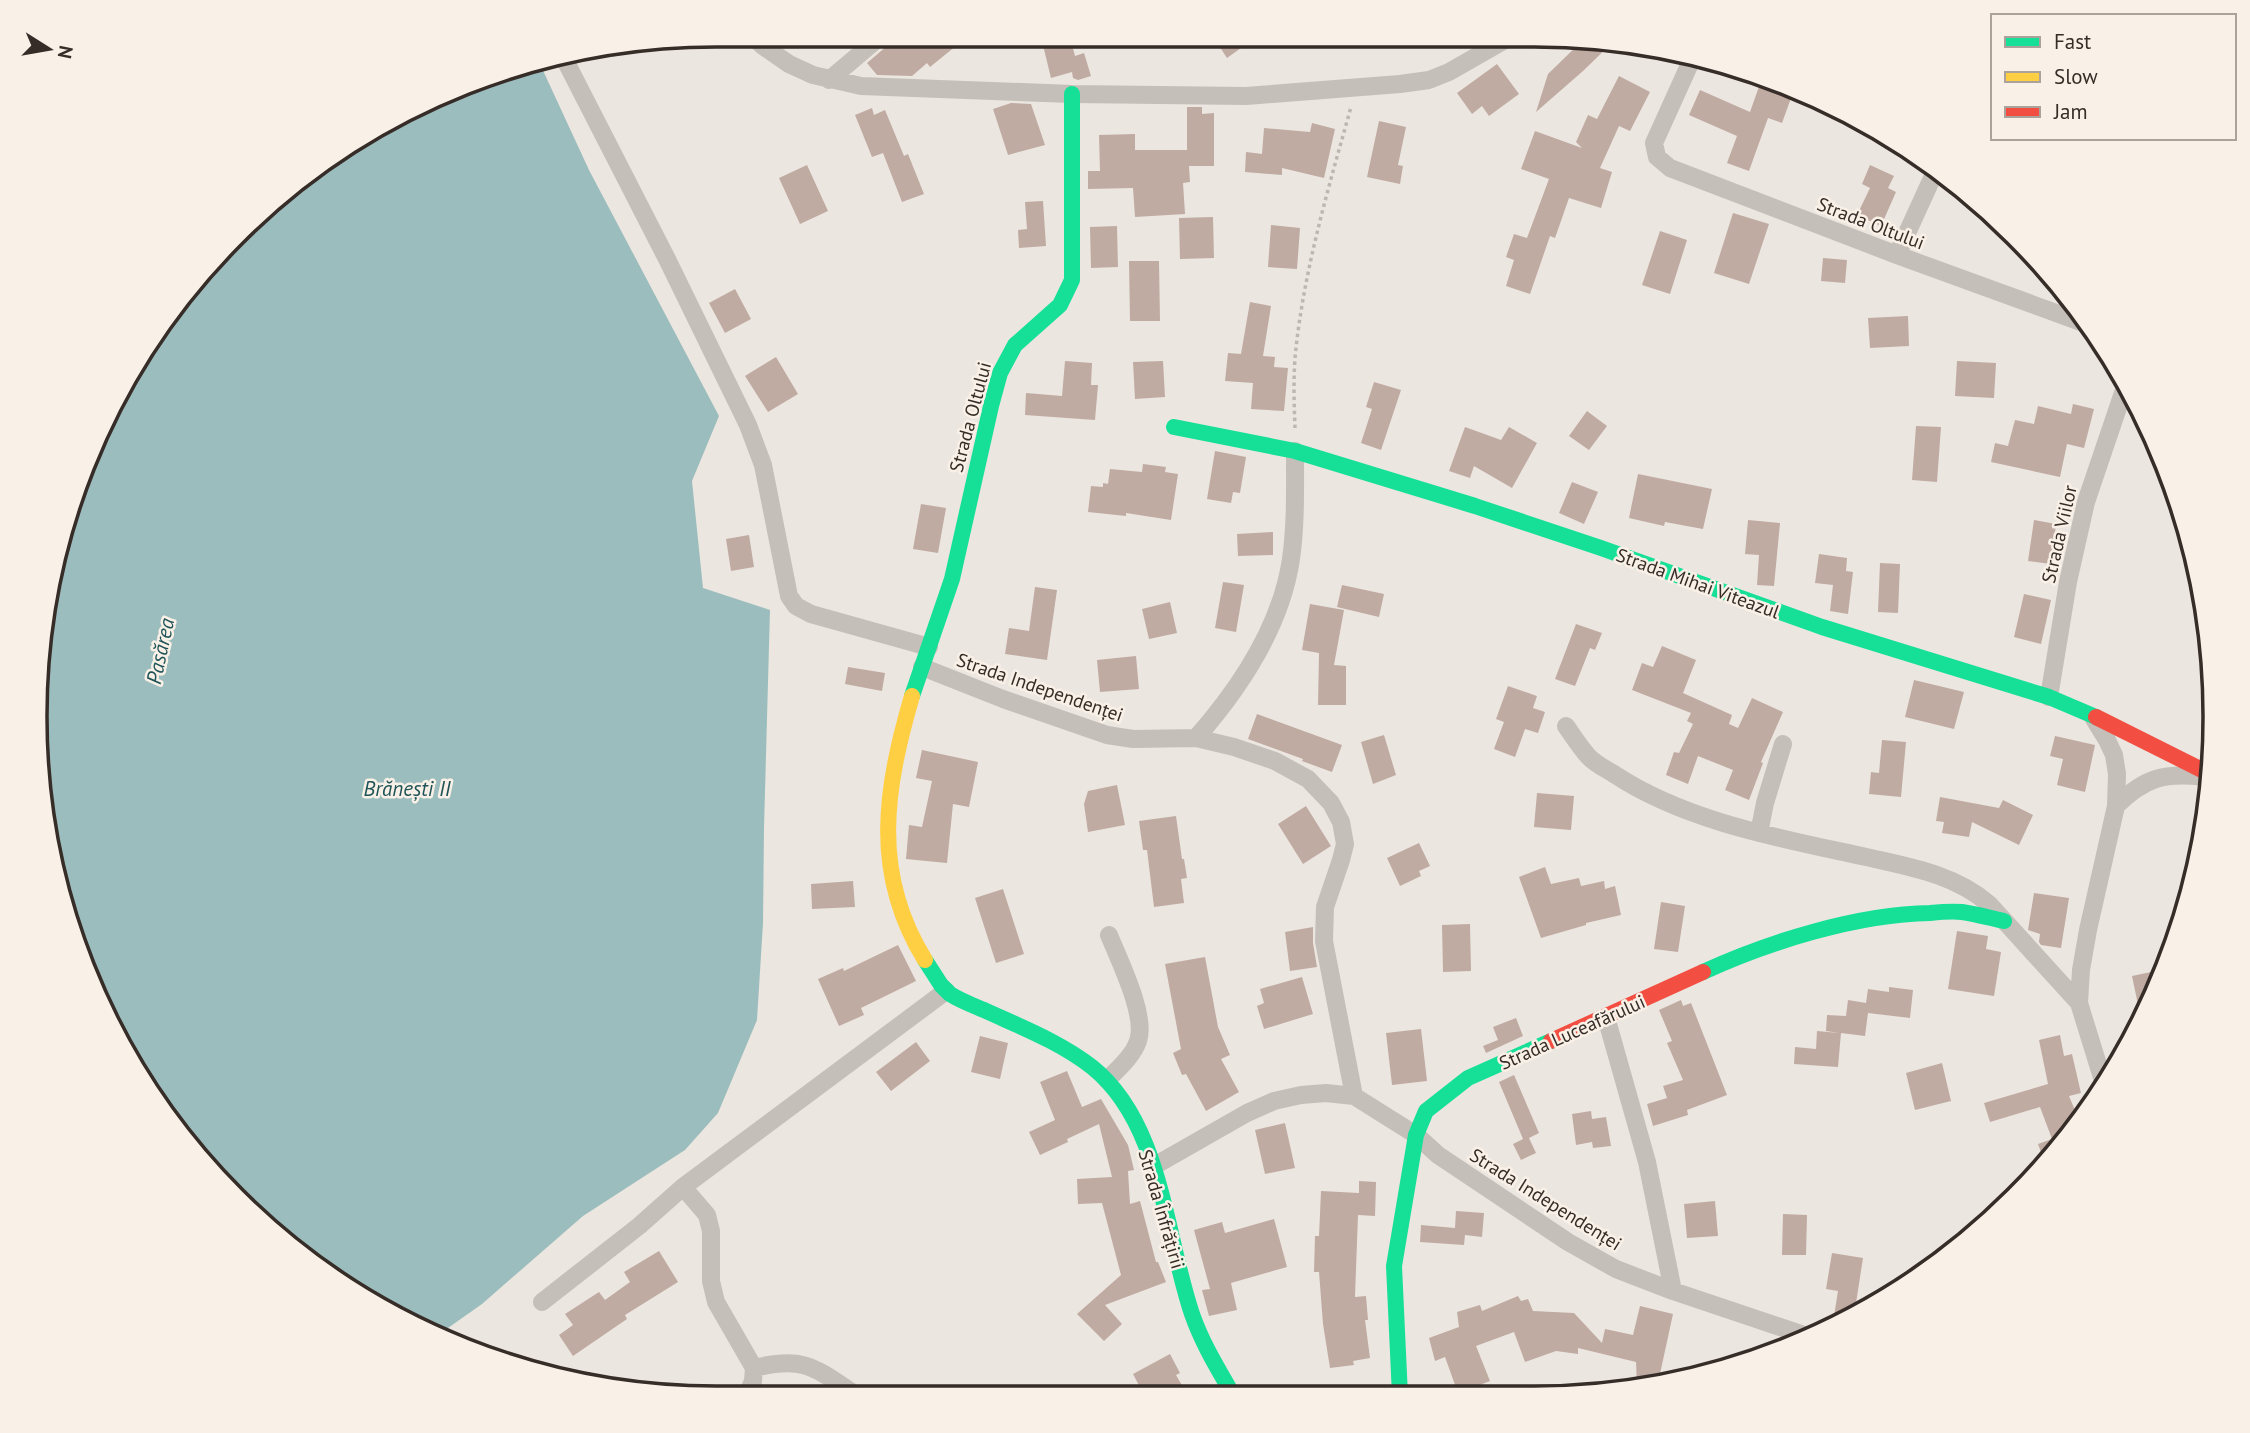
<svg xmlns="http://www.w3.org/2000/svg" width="2250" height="1433" font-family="'PT Sans',sans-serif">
  <rect width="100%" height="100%" fill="#ece6e0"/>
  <!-- water -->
  <path fill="#9cbdbd" d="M540,64L589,170L719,416L692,481L703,588L770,610L764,828L763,923L757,1020L718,1113L685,1150L583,1216L482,1304L438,1335L267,1229L150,1095L87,978L58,892L36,672L71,497L126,376L176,301L338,150L498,71Z"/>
  <!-- building -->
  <path fill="#c0aba2" d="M892,36H924L967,37L930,67L927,63L912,76L877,75L867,63L888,45Z
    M1056,37H1070L1075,56L1084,53L1091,76L1078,80L1073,78L1072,72L1051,78L1042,41Z
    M1214,38H1255L1227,58Z
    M1582,41H1614L1583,71L1536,112L1548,74Z
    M1497,64L1519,94L1489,116L1482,106L1472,114L1457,93Z
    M1619,76L1650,92L1630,131L1619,126L1600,168L1612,172L1601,208L1569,198L1555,238L1550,236L1530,294L1506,286L1514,260L1506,257L1514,234L1527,238L1549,179L1521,169L1535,131L1582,148L1576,142L1588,115L1597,119Z
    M1762,78L1795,87L1782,123L1768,118L1749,171L1727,163L1737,136L1689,115L1700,90L1750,112Z
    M1011,103L1031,104L1045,145L1008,155L993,109Z
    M1187,107H1202V114L1214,113V166H1189L1190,182L1183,183L1185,214L1135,217L1133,188L1088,189V171H1100L1099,135L1135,134V150H1187Z
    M872,108L874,115L885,110L904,156L908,154L924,194L902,202L883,153L872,157L855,115Z
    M1379,121L1406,127L1398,165L1403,166L1400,184L1367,177Z
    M1312,123L1335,129L1324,178L1282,168V175L1245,172L1246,152L1262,154L1264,128L1310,132Z
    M807,165L828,211L800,224L779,178Z
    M1870,165L1894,176L1888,188L1896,192L1881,226L1857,215L1870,188L1862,184Z
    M1043,201L1046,246L1019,248L1018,230L1027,229L1025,202Z
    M1733,213L1769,224L1749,284L1714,273Z
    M1213,217L1214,258L1180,259L1179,218Z
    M1271,225L1300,228L1297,269L1268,267Z
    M1117,226L1118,267L1091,268L1090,227Z
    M1660,231L1687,240L1670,294L1642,285Z
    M1823,258L1847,260L1845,283L1821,281Z
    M1129,261H1159L1160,321H1130Z
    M735,289L751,319L725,333L709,303Z
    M1250,302L1271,306L1263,356L1275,357L1274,367L1288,368L1284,411L1251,409L1253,383L1225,381L1228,353L1241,354Z
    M1908,316L1909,346L1870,348L1868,318Z
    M776,357L798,394L768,412L745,376Z
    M1065,361L1092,363L1091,385H1098L1095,420L1025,415L1026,393L1062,396Z
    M1163,361L1165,397L1135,399L1133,362Z
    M1957,361L1996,363L1994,398L1955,396Z
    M1374,382L1401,390L1381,450L1361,443L1372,409L1366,407Z
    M2073,404L2094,409L2084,448L2067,444L2060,477L1991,462L1995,443L2008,446L2015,420L2034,424L2038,406L2071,414Z
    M1587,411L1607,426L1589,450L1569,436Z
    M1916,426L1941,427L1937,482L1912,480Z
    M1465,427L1501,440L1509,427L1537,443L1512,488L1474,466L1470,478L1449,471Z
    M1215,451L1246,457L1240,493L1233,492L1231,503L1207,499Z
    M1143,464L1166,467L1165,472L1178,474L1171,520L1126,513V516L1088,512L1091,486L1103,487V483L1108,484L1110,469L1142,472Z
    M1638,474L1712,489L1703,529L1665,522L1664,526L1629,518Z
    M1572,482L1598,492L1584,524L1559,513Z
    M921,504L946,508L938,553L913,549Z
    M1748,520L1780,523L1774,586L1757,585L1759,555L1745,554Z
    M2034,520L2056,524L2051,564L2028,561Z
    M1273,532V555L1238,556L1237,534Z
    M749,535L754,567L731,571L726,539Z
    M1819,554L1847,558L1846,571L1853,572L1848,614L1830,611L1833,585L1815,583Z
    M1880,563L1900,564L1898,613L1878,612Z
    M1223,582L1244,585L1236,632L1215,628Z
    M1342,585L1384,594L1379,617L1337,607Z
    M1035,587L1057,590L1047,660L1005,654L1009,628L1029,631Z
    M2024,594L2051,600L2041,644L2014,637Z
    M1170,602L1177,633L1149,639L1142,609Z
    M1310,604L1344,610L1334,665L1346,666V705H1318L1319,653L1302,650Z
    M1576,624L1602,633L1595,650L1590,648L1575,686L1555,679Z
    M1662,646L1696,660L1683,693L1732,715L1729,724L1738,728L1752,698L1783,712L1761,762L1763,763L1749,800L1725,790L1733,770L1698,756L1688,784L1666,775L1674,752L1679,753L1693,724L1687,721L1691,713L1632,690L1642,663L1653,667Z
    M1136,656L1139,689L1100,692L1097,660Z
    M848,667L885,673L882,691L845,684Z
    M1914,680L1964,692L1954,729L1905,717Z
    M1508,686L1537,696L1533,708L1545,712L1538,733L1525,729L1515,757L1494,749L1504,722L1496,719Z
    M1257,714L1342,745L1332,772L1302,761L1303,759L1248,739Z
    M1384,735L1396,775L1373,784L1361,742Z
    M2055,736L2095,745L2085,792L2057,785L2063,759L2050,756Z
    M1882,740L1906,742L1901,797L1869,794L1871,772L1879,773Z
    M922,750L978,762L969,807L953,804L947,863L906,859L909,825L922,827L932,781L916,778Z
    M1117,785L1125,825L1088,832L1084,804L1088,791Z
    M1537,793L1574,796L1571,830L1534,827Z
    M1940,797L1999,808L2003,800L2033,815L2019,845L1972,822L1969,837L1942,833L1944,822L1936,821Z
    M1306,806L1331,846L1303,864L1278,824Z
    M1176,816L1182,859H1184L1187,878L1181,879L1184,903L1154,907L1147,850H1143L1139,821Z
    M1419,843L1430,866L1419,871L1421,876L1400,886L1387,858Z
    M1545,867L1551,884L1579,878L1581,886L1604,881L1605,889L1615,886L1621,915L1586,923V925L1541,938L1519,877Z
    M853,881L855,907L812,909L811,884Z
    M1003,889L1024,954L996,963L975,898Z
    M2034,893L2069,898L2061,948L2041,945L2039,942L2040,934L2028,930Z
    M1661,902L1685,906L1678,952L1654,949Z
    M1470,924L1471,971L1443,972L1442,925Z
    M1313,927V943L1317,967L1290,971L1285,932Z
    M1957,931L1988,936L1986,949L2001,952L1994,996L1948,989Z
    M898,945L916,981L861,1008L864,1015L839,1026L818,979L843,968L844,971Z
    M1205,957L1218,1027L1230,1055L1221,1059L1239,1092L1206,1111L1186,1074L1182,1075L1173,1053L1181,1049L1165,964Z
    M2151,972L2154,989L2141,1019L2132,976Z
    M1302,977L1313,1014L1264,1029L1257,1006L1264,1003L1260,989Z
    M1889,987L1913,990L1910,1018L1868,1013L1865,1036L1841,1033L1838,1067L1794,1064L1795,1047L1816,1049L1817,1031L1839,1033L1826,1031L1827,1015L1846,1016L1848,1000L1866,1003L1868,989L1889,992Z
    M1681,1000L1683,1006L1691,1003L1727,1095L1687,1110L1688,1115L1653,1126L1647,1104L1667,1098L1663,1086L1683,1080L1667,1043L1672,1041L1659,1010Z
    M1516,1018L1523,1036L1486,1053L1483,1046L1498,1040L1493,1027Z
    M1421,1029L1427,1081L1392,1085L1386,1033Z
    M2060,1035L2064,1056L2072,1054L2081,1093L2069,1096L2079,1120L2046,1166L2038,1144L2052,1139L2040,1107L1990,1122L1984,1103L2048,1084L2039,1040Z
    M980,1036L1008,1043L1000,1079L971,1072Z
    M916,1042L930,1061L891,1091L876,1072Z
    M1942,1063L1951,1101L1915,1110L1906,1073Z
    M1067,1071L1082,1107L1101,1099L1128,1145L1134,1170L1128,1171L1130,1204L1140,1201L1156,1262H1158L1166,1282L1105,1305L1122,1324L1104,1341L1077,1314L1121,1275L1102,1203L1078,1204L1077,1179L1112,1177L1099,1124L1067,1139L1068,1142L1040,1155L1029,1132L1055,1120L1040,1082Z
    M1514,1075L1539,1133L1529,1138L1536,1153L1521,1160L1513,1144L1523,1139L1499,1082Z
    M1591,1111L1592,1119L1606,1117L1611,1146L1593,1148L1592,1142L1576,1145L1572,1114Z
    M1285,1123L1295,1168L1265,1174L1255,1130Z
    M1359,1181L1376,1182L1375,1216L1358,1215L1355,1297L1366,1296L1368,1320H1365L1370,1358L1353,1361L1354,1365L1330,1368L1323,1324L1319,1272H1314L1315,1236H1319L1321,1191L1359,1193Z
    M1715,1201L1718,1236L1687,1238L1684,1204Z
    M1456,1211L1484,1213L1482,1237L1465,1235L1464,1245L1420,1242L1421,1225L1455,1228Z
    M1783,1214L1807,1215L1806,1255H1782Z
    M1274,1219L1287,1267L1231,1283L1237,1310L1209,1316L1202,1290L1210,1289L1194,1230L1222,1222L1225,1233Z
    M659,1251L678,1282L625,1315L627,1319L573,1356L559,1335L573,1325L565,1314L599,1292L605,1300L630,1282L624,1272Z
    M1832,1253L1863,1258L1854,1316L1850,1318L1834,1316L1838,1291L1826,1289Z
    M1518,1296L1521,1301L1528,1299L1533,1311L1574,1313L1602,1343L1605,1329L1633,1335L1640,1306L1673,1314L1658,1383L1637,1387L1636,1362L1578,1348V1354L1556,1351L1525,1362L1514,1332L1476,1346L1490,1381L1477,1386L1481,1396H1459L1445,1357L1435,1361L1429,1338L1459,1327L1457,1312L1480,1305L1482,1311Z
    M1170,1354L1180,1373L1176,1375L1183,1387L1169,1395H1144L1133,1374Z"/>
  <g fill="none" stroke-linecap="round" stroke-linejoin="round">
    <!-- path -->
    <path stroke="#beb7b1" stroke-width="3.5" stroke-dasharray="3.5 3.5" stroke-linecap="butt" d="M1295,428C1294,402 1293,374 1296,348C1305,266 1329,186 1351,107"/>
    <!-- street -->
    <path stroke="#c5bfb9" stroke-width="18" d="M751,35L763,46L789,64L813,75L861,86L1072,94L1246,96L1400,84L1429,80L1449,72L1505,40
      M1692,59L1654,143L1657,157L1670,168L1897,255L2089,325
      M565,60L667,259L748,425L763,465L789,596L796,606L811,614L929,647
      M829,80L881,36
      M1897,255L1934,174
      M922,667L1003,699L1107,735L1133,739L1196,738L1234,747L1275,761L1308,779L1331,803L1341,822L1345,844L1341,860L1325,907L1324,941L1354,1096
      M2049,697L2068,582L2086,502L2126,384
      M2094,719L2107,740L2114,755L2117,774L2116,806L2088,930L2081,970L2079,1003L2104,1084
      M1566,726C1573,736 1580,747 1588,756C1595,764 1606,769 1614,774C1686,822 1784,839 1866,857C1910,867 1954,874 1989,904L2079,1003
      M1196,738C1240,688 1281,627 1291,559C1296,524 1295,487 1295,451
      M2116,806C2144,778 2164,772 2204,777
      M1759,833L1765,803L1783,744
      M1606,1017L1647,1162L1673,1291
      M1107,1080C1118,1069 1133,1056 1138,1041C1147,1016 1119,960 1109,935
      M1154,1166L1247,1113L1274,1101L1301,1095L1326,1093L1354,1096L1416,1135L1438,1155L1568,1242L1616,1269L1673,1291L1810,1337
      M683,1187L707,1215L711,1231V1281L716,1302L754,1368L753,1381L748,1393
      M542,1302L639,1226L683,1187L946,991
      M754,1368C803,1356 814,1367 853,1393"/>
    <!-- fast -->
    <path stroke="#16e098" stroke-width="16" d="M1174,427L1295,451L1475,506L1601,548L1822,627L2049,697L2096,717
      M912,696L952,579L991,406L1000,373L1015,345L1060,305L1072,280V94
      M925,960L941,985L950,994C961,1001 972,1005 984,1010C1021,1027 1060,1042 1092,1067C1162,1123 1165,1235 1192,1314C1202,1343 1218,1369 1233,1395
      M1703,972C1768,942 1858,914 1930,913C1940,912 1952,911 1962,912C1976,914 1990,918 2004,921
      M1400,1396L1394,1266L1416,1135L1426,1111L1468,1078L1551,1041"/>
    <!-- slow -->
    <path stroke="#ffcf43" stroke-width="16" d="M912,696C885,789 871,873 925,960"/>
    <!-- jam -->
    <path stroke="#f24e42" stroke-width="16" d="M2096,717L2210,774
      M1551,1041L1703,972"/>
  </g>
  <g text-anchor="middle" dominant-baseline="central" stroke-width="5" stroke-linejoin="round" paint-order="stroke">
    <!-- street labels -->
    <g font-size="19" fill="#362c28" stroke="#f9f1e7">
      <text transform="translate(1871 223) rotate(21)">Strada Oltului</text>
      <text transform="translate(970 417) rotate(-75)">Strada Oltului</text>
      <text transform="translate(2059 534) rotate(-77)">Strada Viilor</text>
      <text transform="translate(1698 583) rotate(20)">Strada Mihai Viteazul</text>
      <text transform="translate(1040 687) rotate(19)">Strada Independenței</text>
      <text transform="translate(1572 1032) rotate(-24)">Strada Luceafărului</text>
      <text transform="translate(1546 1199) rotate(32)">Strada Independenței</text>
      <text transform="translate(1162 1209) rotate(74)">Strada Înfrățirii</text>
    </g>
    <!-- water labels -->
    <g font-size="21" font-style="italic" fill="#1e5357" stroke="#f9f1e7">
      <text transform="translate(160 651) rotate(-78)">Pasărea</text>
      <text x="407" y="788">Brănești II</text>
    </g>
  </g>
  <!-- crop -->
  <path d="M0 0H2250V1433H0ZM716 47H1534A669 669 0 0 1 2203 716V717A669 669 0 0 1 1534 1386H716A669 669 0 0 1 47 717V716A669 669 0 0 1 716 47Z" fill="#f9f1e7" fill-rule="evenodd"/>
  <path fill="none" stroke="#362c28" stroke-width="3.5" d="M716 47H1534A669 669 0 0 1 2203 716V717A669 669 0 0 1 1534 1386H716A669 669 0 0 1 47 717V716A669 669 0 0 1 716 47Z"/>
  <!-- legend -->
  <rect x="1991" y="14" width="245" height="126" fill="#f9f1e7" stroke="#aba29b" stroke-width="2"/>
  <rect x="2005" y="37" width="35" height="10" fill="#16e098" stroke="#aba29b" stroke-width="2"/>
  <text x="2054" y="49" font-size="21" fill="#362c28">Fast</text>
  <rect x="2005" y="72" width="35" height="10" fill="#ffcf43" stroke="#aba29b" stroke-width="2"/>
  <text x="2054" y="84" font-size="21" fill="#362c28">Slow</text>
  <rect x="2005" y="107" width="35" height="10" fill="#f24e42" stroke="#aba29b" stroke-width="2"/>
  <text x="2054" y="119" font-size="21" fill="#362c28">Jam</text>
  <!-- north arrow -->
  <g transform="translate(49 49) rotate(101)" stroke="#f9f1e7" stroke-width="5" paint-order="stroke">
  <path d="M0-5L12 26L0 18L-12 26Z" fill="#362c28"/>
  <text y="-10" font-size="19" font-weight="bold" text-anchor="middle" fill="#362c28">N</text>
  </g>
</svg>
